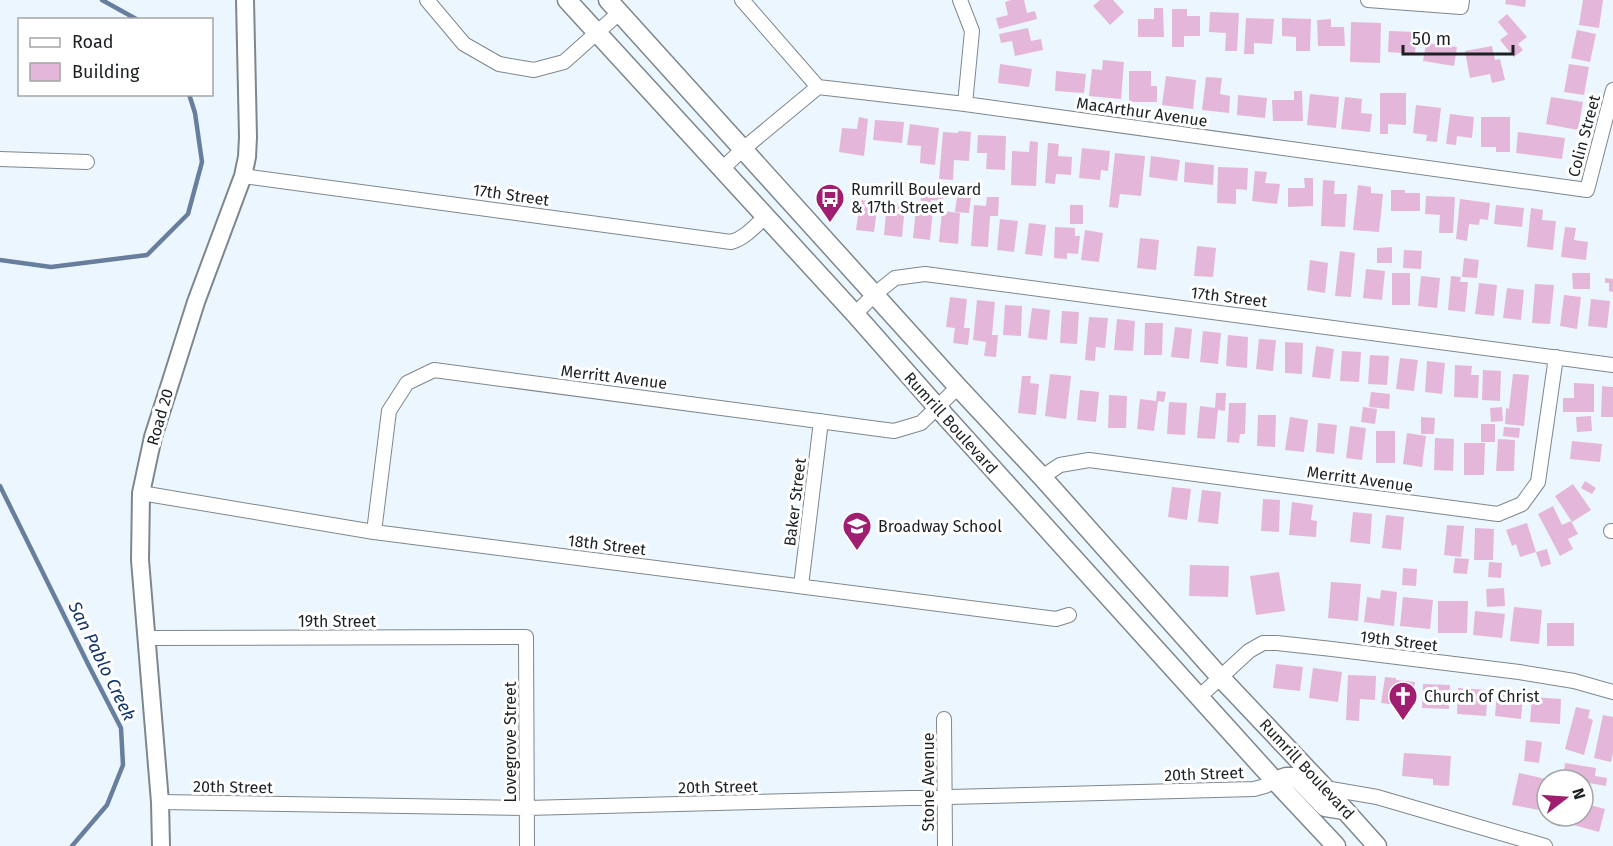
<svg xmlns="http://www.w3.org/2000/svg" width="1613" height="846" font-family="'Fira Sans',sans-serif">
  <rect width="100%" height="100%" fill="#ecf6fe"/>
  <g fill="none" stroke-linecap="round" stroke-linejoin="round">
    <!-- stream -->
    <path stroke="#687e9d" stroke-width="4.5" d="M102,0L138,20
      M0,260L51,267L147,255L188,214L202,162L195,113L189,94
      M0,486L89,666L121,728L123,765L107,805L72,846"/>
  </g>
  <!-- building -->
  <path fill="#e4b7da" d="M1011,0H1024L1027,13L1035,11L1037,19L999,29L996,18L1008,15L1005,2Z
    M1100,0H1113L1124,12L1110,25L1093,6Z
    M1506,0H1526L1525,7L1505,4Z
    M1583,0H1603L1599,28L1579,25Z
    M1154,8H1163L1164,37H1138V19H1154Z
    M1172,9H1187V16H1200V36H1184V47H1172Z
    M1210,12L1239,13L1237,51H1225L1226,33L1209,32Z
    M1507,14L1527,37L1518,44L1523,50L1514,57L1500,40L1508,34L1498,22Z
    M1246,18L1274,19L1272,44L1254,43V54H1244Z
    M1282,18L1311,19L1310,51H1296V37L1282,36Z
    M1331,19V27H1344L1345,46H1318L1317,20Z
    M1351,22L1381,23L1380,63L1350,62Z
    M1028,28L1031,41L1041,39L1043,50L1015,56L1012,41L1001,43L999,34Z
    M1577,30L1596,34L1590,62L1571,58Z
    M1389,31L1417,32L1415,54L1388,52Z
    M1426,43L1457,47L1454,66L1423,61Z
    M1492,46L1495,60L1500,59L1505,80L1492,83L1490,74L1470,78L1465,51Z
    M1103,60L1124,62L1121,99L1089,96L1092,69L1102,70Z
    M1000,64L1032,69L1029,87L998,83Z
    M1569,64L1589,67L1584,95L1564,92Z
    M1056,71L1086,74L1084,93L1055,91Z
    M1129,71H1151V86H1157V102H1129Z
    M1166,76L1196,80L1193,109L1162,105Z
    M1206,77L1222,78L1220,94L1230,96L1229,113L1202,110Z
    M1294,91H1302L1303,121H1273L1272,100H1294Z
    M1380,93H1406V125L1388,124V134H1380Z
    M1310,94L1339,97L1336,128L1307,125Z
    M1238,95L1267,98L1265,118L1237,115Z
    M1345,97L1362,99L1361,113L1372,114L1370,132L1341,129Z
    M1551,97L1583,102L1578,130L1546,124Z
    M1416,105L1441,108L1437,142L1426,141L1427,135L1413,133Z
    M1450,114L1474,117L1472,138L1457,136L1456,145L1446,144Z
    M859,117L868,119L864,156L839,152L842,128L857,129Z
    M1481,117H1510V152H1496V147H1481Z
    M875,120L904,122L902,143L873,140Z
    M910,124L939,128L935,165L920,163L921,146L907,145Z
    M959,131L971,132L969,161L954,160L953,180L939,179L943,132L958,133Z
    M1518,132L1565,138L1562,159L1516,153Z
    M978,135L1006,136L1005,170L986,169L987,153H977Z
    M1030,141L1038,142L1036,186L1011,185L1012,151L1029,152Z
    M1048,143L1059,144L1058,156L1072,157L1071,175L1056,174L1055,184L1045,183Z
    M1082,148L1110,151L1108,171L1101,170L1100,180L1079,178Z
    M1115,153L1145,156L1141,196L1120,194L1118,208L1109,207Z
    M1151,156L1180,160L1177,181L1149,177Z
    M1185,162L1214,165L1213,185L1184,182Z
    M1218,167L1248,168L1247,190L1236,189V204L1217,203Z
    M1255,171L1267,172L1265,183L1280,184L1277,204L1252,201Z
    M1304,178H1313V206L1288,207V188H1305Z
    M1323,180L1335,181L1334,194H1347L1345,227L1321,226Z
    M922,184L944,186L943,201L931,200L930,208L920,207Z
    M1358,185L1371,187V193L1383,194L1379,232L1353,230Z
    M958,189L972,190L969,213L955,212Z
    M1391,190H1405V193H1420V211H1391Z
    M1426,196L1455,197L1453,233H1439L1440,215L1425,214Z
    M987,197H999L998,216H990L988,247L971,246L974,205L986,206Z
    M1460,199L1490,203L1488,220L1480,219L1479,225L1469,224L1467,241L1456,239Z
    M860,200L878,202L874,232L856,230Z
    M887,203L905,205L902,237L884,235Z
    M1070,205H1083V224H1070Z
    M1496,205L1524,208L1522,227L1494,224Z
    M916,208L933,209L930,240L913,238Z
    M1531,208L1543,210L1542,220L1556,221L1553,250L1527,247Z
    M942,211L960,213L958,244L939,242Z
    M1000,219L1018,221L1014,252L997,250Z
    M1029,223L1046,225L1042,256L1025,254Z
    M1055,227L1075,228V236H1080L1078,254L1067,253V259L1054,258Z
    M1565,227L1576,228L1574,240L1588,242L1586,260L1561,257Z
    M1085,230L1103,233L1099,262L1081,260Z
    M1140,238L1159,240L1156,270L1137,268Z
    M1197,246L1216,248L1213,277L1194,276Z
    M1392,247V263H1377V248Z
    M1404,250L1422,251L1421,269L1403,268Z
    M1340,251L1355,253L1351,297L1335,296Z
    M1464,258L1479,260L1477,278L1462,277Z
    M1310,260L1328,263L1325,293L1307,290Z
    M1366,269L1385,271L1382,300L1363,298Z
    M1392,273H1410V305H1392Z
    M1572,273H1590V289H1573Z
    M1421,276L1440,278L1437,308L1418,306Z
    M1451,276L1461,277L1460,282H1468L1465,312L1448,310Z
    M1605,278L1613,279V292L1609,291V283H1605Z
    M1479,283L1497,285L1494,316L1475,314Z
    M1535,284L1554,285L1550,324L1532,323Z
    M1507,288L1524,290L1521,320L1503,318Z
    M1564,295L1581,297L1577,329L1560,326Z
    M950,297L967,299L964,328H970L968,345L953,343L955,328L946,327Z
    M1591,299L1610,301L1607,328L1588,326Z
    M977,300L995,302L992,335H998L996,357L984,356L986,342L973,340Z
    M1005,305L1022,306L1021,336L1003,335Z
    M1032,308L1050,310L1047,340L1028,338Z
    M1062,311L1079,312L1077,344L1060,343Z
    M1089,317L1108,318L1105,348L1096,347L1095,361L1085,360Z
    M1117,319L1135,321L1133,351L1114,350Z
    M1145,323H1163L1162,355H1144Z
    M1175,327L1192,329L1189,359L1171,357Z
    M1203,331L1221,333L1218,364L1200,362Z
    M1228,335L1248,337L1247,368L1226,366Z
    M1259,339L1276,340L1273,371L1256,369Z
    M1285,342L1303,343L1302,374L1285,373Z
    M1316,346L1334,349L1330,379L1312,377Z
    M1342,351L1361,352L1359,382L1340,381Z
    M1370,355L1389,356L1387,385L1368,384Z
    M1400,358L1418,360L1414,391L1396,389Z
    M1427,361L1445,363L1442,394L1425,392Z
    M1455,365L1472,366L1471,375H1479L1478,398L1454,397Z
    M1483,370L1501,371L1500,401L1482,400Z
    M1050,374L1071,376L1066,419L1045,416Z
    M1513,374L1529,375L1524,426L1505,424L1506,408L1509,409Z
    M1022,376H1031L1030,383L1039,384L1036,415L1018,413Z
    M1574,383L1594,384V412H1563V398H1574Z
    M1602,386L1613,387V417H1601Z
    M1080,390L1099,392L1096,422L1077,420Z
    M1157,391L1166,392L1164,402L1158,401L1154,431L1137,429L1140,399L1156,401Z
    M1371,392L1390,394L1389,409L1369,407Z
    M1216,393H1226L1225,411L1218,410L1215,439L1197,438L1200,406L1215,408Z
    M1109,395L1127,396L1126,428H1108Z
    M1169,402L1187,403L1185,435L1167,434Z
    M1229,403H1246L1245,434H1240L1239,443L1227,442Z
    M1363,407L1377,409L1375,424L1361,422Z
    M1502,407L1503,421L1491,422L1490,408Z
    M1258,415H1276L1275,447L1257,446Z
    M1591,416L1592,431L1577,432L1576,417Z
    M1290,417L1308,420L1304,452L1285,450Z
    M1421,417L1435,418L1434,434H1421Z
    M1318,423L1337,425L1334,454L1316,452Z
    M1481,424H1495V442H1481Z
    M1350,426L1366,428L1362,460L1346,458Z
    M1504,427L1520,428L1519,438L1503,436Z
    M1376,431H1395V463H1376Z
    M1407,433L1426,436L1422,467L1403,464Z
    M1435,438L1454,439L1453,471L1434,470Z
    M1498,439L1515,440L1514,471H1496Z
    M1572,441L1602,444L1600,462L1570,459Z
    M1464,443H1485L1484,475H1464Z
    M1585,481L1596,488L1592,494L1581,488Z
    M1573,484L1591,510L1572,522L1555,496Z
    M1172,487L1191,489L1187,520L1168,517Z
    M1202,490L1221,492L1218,524L1198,522Z
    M1263,499L1280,500L1279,532L1261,531Z
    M1292,502L1313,505L1311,520L1317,521L1316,537L1289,535Z
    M1553,506L1562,525L1571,521L1578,534L1568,539L1573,549L1560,556L1538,514Z
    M1353,512L1372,514L1370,544L1350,542Z
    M1386,515L1404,517L1401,550L1382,548Z
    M1527,523L1536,552L1547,549L1551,564L1541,567L1536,552L1520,557L1516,544L1512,546L1506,530Z
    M1447,525L1464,526L1461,557L1444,555Z
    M1475,528L1494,529L1493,560H1474Z
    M1455,558L1469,559L1467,574L1453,573Z
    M1489,562L1502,563L1501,578L1488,577Z
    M1190,565L1229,566L1228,597L1189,596Z
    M1403,568L1417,569L1416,586L1402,585Z
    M1279,572L1285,611L1256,615L1250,576Z
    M1331,582L1361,584L1358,621L1328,618Z
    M1504,588L1505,606L1487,607L1486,589Z
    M1381,590L1397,592L1394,626L1364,622L1367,597L1380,599Z
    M1403,597L1433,600L1430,629L1400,626Z
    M1438,601H1468L1467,633H1438Z
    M1514,607L1542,610L1539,644L1510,641Z
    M1475,611L1505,614L1502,638L1473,635Z
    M1547,623H1574V646H1547Z
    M1276,664L1303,667L1300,691L1273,688Z
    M1313,668L1342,672L1338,702L1309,698Z
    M1348,675L1376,676L1375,700L1360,699L1359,721L1346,720Z
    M1385,677L1396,678V680L1415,682L1412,707L1381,703Z
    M1423,684L1450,685L1449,709L1422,708Z
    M1458,688L1488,690L1486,716L1457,714Z
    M1497,692L1523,696L1521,719L1495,716Z
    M1532,697L1561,699L1560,724L1530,722Z
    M1576,707L1590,710L1588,718L1593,720L1584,755L1565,749Z
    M1603,715L1613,717V753L1611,762L1594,758Z
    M1526,740L1542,742L1539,763L1524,761Z
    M1404,753L1451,756L1449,786L1433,785V779L1402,776Z
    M1565,763L1596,768L1595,776L1607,778L1606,786L1583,782V780L1563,778Z
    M1519,773L1546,779L1539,810L1512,805Z
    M1583,803L1605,809L1599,832L1552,819L1553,816H1583Z"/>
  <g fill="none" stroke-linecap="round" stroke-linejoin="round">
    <!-- minor casing -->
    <g stroke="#7e878e" stroke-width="16">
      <path id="minor" d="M427,0L464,44L499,64L534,70L564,62L619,13
        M742,0L818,87
        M960,0L972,31L965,104
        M1368,0L1461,7L1462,0
        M0,159L87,162
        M721,170L742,150L818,87L965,104L1587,190L1613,90
        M243,176L731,242C745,238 754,227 765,217
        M855,314L875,294L895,278L925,274L1613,365
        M1042,477L1060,465L1089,460L1498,514L1522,504L1538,482L1556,357
        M141,493L374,532L1056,619L1069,615
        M1611,531H1613
        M374,532L389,411L407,383L434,370L894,431L921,423L958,387
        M801,586L821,421
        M147,638L526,637L527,846
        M1199,697L1249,651L1263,643H1277L1332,649L1519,672L1574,681L1613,692
        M944,719L945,846
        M1325,788L1377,797L1545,846
        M160,802L527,808L1254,789L1265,786L1275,781"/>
    </g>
    <!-- tertiary casing -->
    <g stroke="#7e878e" stroke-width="20">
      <path id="tertiary" d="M161,846L160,802L140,560L141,493L153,437L171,381L196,302L243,176L247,157L248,137L245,0"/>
    </g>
    <!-- secondary casing -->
    <g stroke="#7e878e" stroke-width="21">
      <path id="secondary" d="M567,0L855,314L937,407L1275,781L1336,846
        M608,0L958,387L1042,477L1220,677L1325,788L1377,846
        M1275,781L1286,777H1294L1299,780L1325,807L1344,810"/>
    </g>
    <!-- minor -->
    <use href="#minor" stroke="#fff" stroke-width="14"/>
    <!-- tertiary -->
    <use href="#tertiary" stroke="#fff" stroke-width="16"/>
    <!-- secondary -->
    <use href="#secondary" stroke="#fff" stroke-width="18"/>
  </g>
  <!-- icons -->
  <defs>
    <g id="bus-pin" transform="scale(1.5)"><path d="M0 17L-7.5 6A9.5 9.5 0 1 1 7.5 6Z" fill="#a01e70" stroke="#fff"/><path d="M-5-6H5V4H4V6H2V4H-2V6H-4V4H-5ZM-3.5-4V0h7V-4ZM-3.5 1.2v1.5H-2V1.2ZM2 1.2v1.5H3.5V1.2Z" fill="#fff"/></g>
    <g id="school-pin" transform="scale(1.5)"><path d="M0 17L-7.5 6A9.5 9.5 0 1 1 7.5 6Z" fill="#a01e70" stroke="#fff"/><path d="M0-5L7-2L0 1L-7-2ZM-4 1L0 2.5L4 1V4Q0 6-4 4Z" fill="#fff"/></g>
    <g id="church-pin" transform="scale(1.5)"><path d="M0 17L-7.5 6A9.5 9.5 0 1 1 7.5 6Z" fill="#a01e70" stroke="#fff"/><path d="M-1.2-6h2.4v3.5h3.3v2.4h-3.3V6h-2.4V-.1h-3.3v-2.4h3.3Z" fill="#fff"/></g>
  </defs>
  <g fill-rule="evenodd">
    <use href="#bus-pin" x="830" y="198"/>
    <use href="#school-pin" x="857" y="526"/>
    <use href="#church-pin" x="1403" y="696"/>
  </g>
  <g text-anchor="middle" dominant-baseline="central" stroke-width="6" stroke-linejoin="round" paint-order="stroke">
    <!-- street labels -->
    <g font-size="16" fill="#1c2023" stroke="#fff">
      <text transform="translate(1142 112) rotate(8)">MacArthur Avenue</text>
      <text transform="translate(1584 136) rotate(-75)">Colin Street</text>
      <text transform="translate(511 195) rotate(8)">17th Street</text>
      <text transform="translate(1229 297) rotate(7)">17th Street</text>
      <text transform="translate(614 377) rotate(7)">Merritt Avenue</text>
      <text transform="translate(160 417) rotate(-74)">Road 20</text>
      <text transform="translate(951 423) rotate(48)">Rumrill Boulevard</text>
      <text transform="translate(1360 479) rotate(8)">Merritt Avenue</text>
      <text transform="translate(795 502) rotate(-83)">Baker Street</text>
      <text transform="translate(607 545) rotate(7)">18th Street</text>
      <text x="337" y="621">19th Street</text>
      <text transform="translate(1399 641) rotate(7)">19th Street</text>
      <text transform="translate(510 742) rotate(-90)">Lovegrove Street</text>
      <text transform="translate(1307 769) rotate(47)">Rumrill Boulevard</text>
      <text transform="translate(1204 774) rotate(-2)">20th Street</text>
      <text transform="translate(928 782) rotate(-90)">Stone Avenue</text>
      <text transform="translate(233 787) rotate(1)">20th Street</text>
      <text transform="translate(718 787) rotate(-1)">20th Street</text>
    </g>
    <!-- poi labels -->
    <g font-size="16" fill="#1c2023" stroke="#fff" text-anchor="start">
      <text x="851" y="189">Rumrill Boulevard<tspan x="851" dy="18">&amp; 17th Street</tspan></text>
      <text x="878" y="526">Broadway School</text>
      <text x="1424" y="696">Church of Christ</text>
    </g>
    <!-- water labels -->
    <g font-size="18" font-style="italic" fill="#113569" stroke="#fff">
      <text transform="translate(102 661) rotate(64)">San Pablo Creek</text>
    </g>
  </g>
  <!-- legend -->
  <rect x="18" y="18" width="195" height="78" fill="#ffffff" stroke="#a4a6a7" stroke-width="1.5"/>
  <rect x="30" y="38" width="30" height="9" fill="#ffffff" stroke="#a4a6a7" stroke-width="1.5"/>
  <text x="72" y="48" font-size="18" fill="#1c2023">Road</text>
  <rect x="30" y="63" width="30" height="18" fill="#e4b7da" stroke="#a4a6a7" stroke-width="1.5"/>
  <text x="72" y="78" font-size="18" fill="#1c2023">Building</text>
  <!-- north arrow -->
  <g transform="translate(1565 798) rotate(73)"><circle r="28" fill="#ffffff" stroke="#a4a6a7" stroke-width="1.5"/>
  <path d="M0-4.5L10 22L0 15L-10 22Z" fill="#a01e70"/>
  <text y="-9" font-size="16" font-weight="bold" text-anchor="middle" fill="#1c2023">N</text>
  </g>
  <!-- scale -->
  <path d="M1403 45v9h110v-9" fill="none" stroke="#1c2023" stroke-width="3"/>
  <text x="1412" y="45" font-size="18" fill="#1c2023" stroke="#ffffff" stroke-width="4.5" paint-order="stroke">50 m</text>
</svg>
